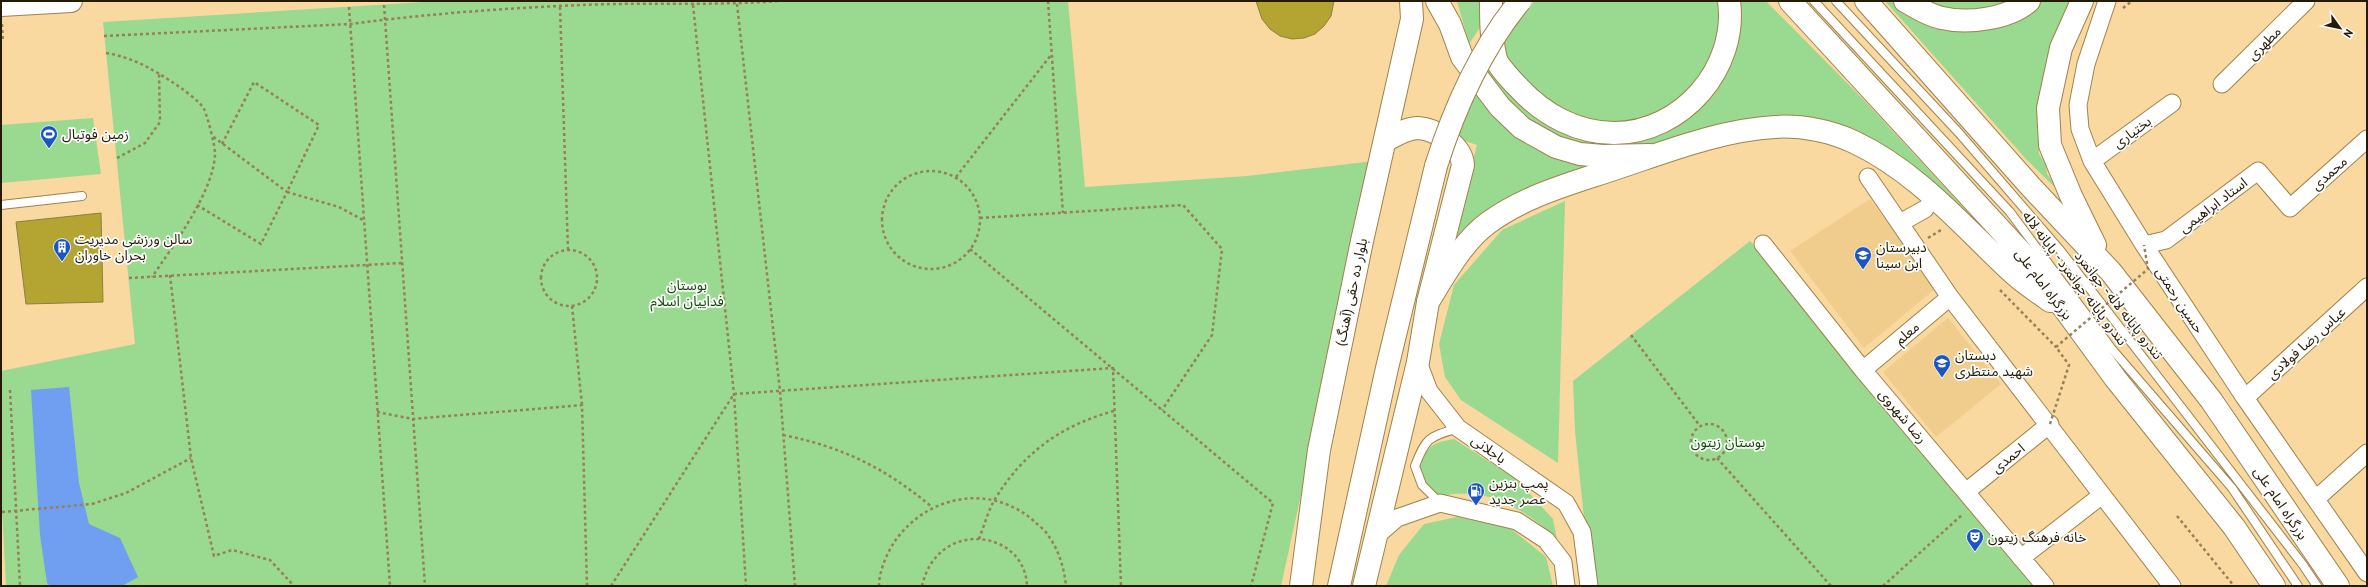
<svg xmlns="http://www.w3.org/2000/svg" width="2368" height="587" font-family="'PT Sans','Noto Sans Arabic',sans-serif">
  <rect width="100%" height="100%" fill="#f9d9a0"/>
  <!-- built -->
  <path fill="#f0cc8d" d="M1870,199L1936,288L1864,348L1790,251Z
    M1948,318L2001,384L1936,437L1883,372Z"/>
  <!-- green -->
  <path fill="#99d990" d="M440,1H1068L1085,187L1247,176L1374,161L1281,586H6L1,489V371L135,344L103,22Z
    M1457,1H1483V23L1469,44Z
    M1534,1H1723C1721,15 1718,50 1712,61C1674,130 1605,141 1541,99C1528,90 1509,61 1497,48Z
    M1735,1H1766L1862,98L2024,273L1834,125L1669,140L1630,148L1595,147L1555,136L1519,114L1484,73L1490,61L1563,129L1681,119Z
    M1885,1H1896L1919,16L2034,7L2041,1H2070L2048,56L2038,100L2037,122L2039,154L2046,164L2047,174L2076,208L2026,159Z
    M1921,1H2012C1979,19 1954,10 1921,1Z
    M1476,90L1496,114L1619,162L1449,252L1477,145L1456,138Z
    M93,118L101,174L1,183V125Z
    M1565,201L1558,463L1461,400L1445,377L1439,344L1454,285L1502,230Z
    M1750,241L2033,586H1591L1575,431L1573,381Z
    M1454,439L1517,480L1553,519L1557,539C1521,506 1481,482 1431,499L1418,473C1424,449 1429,443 1454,439Z
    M1457,517L1510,528L1546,557L1553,586H1386L1399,555L1424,524Z"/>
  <!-- water -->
  <path fill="#709ef0" d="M69,387L79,483L89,524L120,538L138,577L122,586H50L47,583L40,535L31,390Z"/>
  <!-- building -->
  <path fill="#b4a432" stroke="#898045" d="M1256,1H1334L1331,16L1324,26L1315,34L1304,38L1292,39L1280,36L1270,29L1262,19Z
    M101,213L103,302L26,304L16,222Z"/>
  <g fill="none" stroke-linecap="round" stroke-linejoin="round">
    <!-- lane casing -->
    <g stroke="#9f824c" stroke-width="10">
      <path id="lane" d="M1814,1L2010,212L2111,348L2232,488L2298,586
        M1836,1L1959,133L2060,250L2303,565L2317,586
        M1,205L82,196
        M1440,503L1422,485L1415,466C1426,437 1429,437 1458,428"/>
    </g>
    <!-- street casing -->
    <g stroke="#9f824c" stroke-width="19">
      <path id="street" d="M2107,1L2086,64L2078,105L2080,129L2092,161L2144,245L2245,398L2367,573
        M2222,84L2306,1
        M2092,161L2172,103
        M1868,177L1950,297L2172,586
        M1900,223L1925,209
        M1763,244L1863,370L2045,586
        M2144,245L2166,240L2258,171L2290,208L2367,139
        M1418,362L1429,391L1458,428L1566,503L1582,532L1589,586
        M1863,370L1950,297
        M2245,398L2367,287
        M1967,491L2050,424
        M2316,499L2367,453
        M1375,537L1397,518L1440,503L1517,521L1546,540L1563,562L1566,586
        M2021,558L2102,495"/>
    </g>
    <!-- primary casing -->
    <g stroke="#9f824c" stroke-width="24">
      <path id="primary" d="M1437,1L1450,24L1462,57L1500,107L1522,128L1556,147L1580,154L1603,156L1650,155
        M1,5L71,1
        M1301,586L1319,450L1362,241L1412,19L1411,1
        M1339,586L1387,368L1436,166
        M1364,586L1418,362L1428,302L1463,165C1462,146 1436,129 1418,128C1407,128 1396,135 1386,140"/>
    </g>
    <!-- highway casing -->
    <g stroke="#9f824c" stroke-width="24">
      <path id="highway" d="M1491,1C1491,19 1491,41 1496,59C1498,66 1514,83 1520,89C1544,115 1578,133 1614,133C1682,133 1738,68 1729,1
        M1790,1L2031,263L2115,378L2234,527L2274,586
        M1866,1L2031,187L2111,272L2211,400L2338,586
        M1905,1C1917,8 1929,15 1942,18C1967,24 2009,19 2029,1
        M2082,1L2061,48L2048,108L2050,145L2071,196L2095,245
        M1428,302C1444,276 1463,241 1488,223C1526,195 1573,183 1617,168C1668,151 1721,130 1775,127C1801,125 1831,131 1854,142C1918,172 1963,227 2014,274C2025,284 2038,292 2050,301"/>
    </g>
    <!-- path -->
    <path stroke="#968057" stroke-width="2.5" stroke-dasharray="3 3" stroke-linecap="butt" d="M1048,1L1063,213
      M737,4L780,391L795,586
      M384,5L425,586
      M693,5L734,394L746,586
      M349,7L390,586
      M560,7L568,250
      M2123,8L2132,1
      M2,24L3,42
      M104,36L350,24C426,14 506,8 582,5C648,2 713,6 779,1
      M106,53C131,57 151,68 172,82C180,87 201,102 204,109C208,118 215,145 215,154C214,191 173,246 152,277
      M222,144L254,82L319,125L287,192L339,207L363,220
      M117,158L145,143L160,122L159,73
      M882 220a49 49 0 1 1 98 0a49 49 0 1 1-98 0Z
      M956,177L1051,55
      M197,205L261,244L287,192L211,135
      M980,218L1183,205L1222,249L1212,335L1162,410
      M1928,238L1941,230
      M970,249L1273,503L1251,586
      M541 278a28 28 0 1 1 56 0a28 28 0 1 1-56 0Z
      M170,275L191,458L214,556L232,550L270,560L294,586
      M129,278L402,263
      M2000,290L2056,347
      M572,306L582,405
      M1631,335L1700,426
      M10,390L20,586
      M734,394L1113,368L1121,586
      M377,412L413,419L582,405L587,586
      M1691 442a18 18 0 1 1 36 0a18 18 0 1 1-36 0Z
      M783,435C843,447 885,468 932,507
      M1717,458L1831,586
      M92,504L126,493L191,458
      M2177,516L2234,586
      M979,539C984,526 988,511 995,499C1024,452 1062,425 1114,411
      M611,586L734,394
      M879,586C879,571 887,553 895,541C928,494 992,483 1035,522C1039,526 1045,530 1048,535C1059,551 1064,567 1066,586
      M922,586C937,518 1025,529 1027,586
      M1883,586L1963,514"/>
    <!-- lane -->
    <use href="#lane" stroke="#fff" stroke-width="8"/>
    <!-- street -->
    <use href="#street" stroke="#fff" stroke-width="17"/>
    <!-- primary -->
    <use href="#primary" stroke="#fff" stroke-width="22"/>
    <!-- highway -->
    <use href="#highway" stroke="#fff" stroke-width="22"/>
    <!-- highway-bridge casing -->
    <g stroke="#9f824c" stroke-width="24" stroke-linecap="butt">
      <path id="highway-bridge" d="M1436,166C1455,106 1480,50 1520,1"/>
    </g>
    <!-- path-bridge -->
    <path stroke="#968057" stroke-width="2.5" stroke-dasharray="3 3" stroke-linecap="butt" d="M2050,424L2069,365L2056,347L2148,269L2144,245
      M2,512L92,504"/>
    <!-- highway-bridge -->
    <use href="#highway-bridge" stroke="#fff" stroke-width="22"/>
  </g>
  <!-- icons -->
  <defs>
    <g id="stadium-pin" transform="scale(0.9)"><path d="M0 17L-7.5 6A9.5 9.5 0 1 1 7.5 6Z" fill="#1a55c1" stroke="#fefefe"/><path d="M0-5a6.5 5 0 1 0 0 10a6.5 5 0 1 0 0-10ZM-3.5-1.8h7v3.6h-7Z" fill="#fff"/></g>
    <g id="building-pin" transform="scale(0.9)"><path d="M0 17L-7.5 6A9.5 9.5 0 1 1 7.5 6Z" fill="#1a55c1" stroke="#fefefe"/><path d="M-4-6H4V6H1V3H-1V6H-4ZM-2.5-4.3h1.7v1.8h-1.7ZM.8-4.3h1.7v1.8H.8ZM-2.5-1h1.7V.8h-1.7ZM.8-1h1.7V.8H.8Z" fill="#fff"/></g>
    <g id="school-pin" transform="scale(0.9)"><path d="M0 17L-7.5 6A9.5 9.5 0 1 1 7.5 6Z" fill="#1a55c1" stroke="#fefefe"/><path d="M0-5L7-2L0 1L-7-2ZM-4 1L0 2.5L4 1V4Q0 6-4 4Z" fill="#fff"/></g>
    <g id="fuel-pin" transform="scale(0.9)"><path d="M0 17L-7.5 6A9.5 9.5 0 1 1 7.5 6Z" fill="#1a55c1" stroke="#fefefe"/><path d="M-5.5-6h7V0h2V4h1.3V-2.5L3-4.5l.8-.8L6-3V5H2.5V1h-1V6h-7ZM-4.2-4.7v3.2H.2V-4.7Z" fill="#fff"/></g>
    <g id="theatre-pin" transform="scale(0.9)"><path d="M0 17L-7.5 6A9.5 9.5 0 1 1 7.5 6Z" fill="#1a55c1" stroke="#fefefe"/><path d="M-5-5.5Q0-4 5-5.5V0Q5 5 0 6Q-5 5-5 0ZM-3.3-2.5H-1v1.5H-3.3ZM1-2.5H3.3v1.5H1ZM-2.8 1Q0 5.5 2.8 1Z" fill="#fff"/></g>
  </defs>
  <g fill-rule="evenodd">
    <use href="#stadium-pin" x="49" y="134"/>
    <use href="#building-pin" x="62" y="247"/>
    <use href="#school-pin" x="1863" y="255"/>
    <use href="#school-pin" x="1942" y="363"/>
    <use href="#fuel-pin" x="1476" y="491"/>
    <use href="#theatre-pin" x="1975" y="537"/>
  </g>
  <g text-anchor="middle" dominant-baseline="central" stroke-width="3.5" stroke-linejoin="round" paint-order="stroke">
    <!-- street labels -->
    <g font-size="14" fill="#251a04" stroke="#fefefe">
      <text transform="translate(2264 43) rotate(-45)">مطهری</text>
      <text transform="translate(2132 132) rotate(-36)">بختیاری</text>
      <text transform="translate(2329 173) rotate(-42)">محمدی</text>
      <text transform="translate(2213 205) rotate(-37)">استاد ابراهیمی</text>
      <text transform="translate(2075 278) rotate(53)">تندرو پایانه جوانمرد - پایانه لاله</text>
      <text transform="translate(2044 284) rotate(53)">بزرگراه امام علی</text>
      <text transform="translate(1351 292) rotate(-78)">بلوار ده حقی (آهنگ)</text>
      <text transform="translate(2180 300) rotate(57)">حسین رحمتی</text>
      <text transform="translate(2119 305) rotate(52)">تندرو پایانه لاله - جوانمرد</text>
      <text transform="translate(1907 333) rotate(-40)">معلم</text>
      <text transform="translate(2306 343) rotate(-42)">عباس رضا فولادی</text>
      <text transform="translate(1903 416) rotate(50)">رضا شهروی</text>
      <text transform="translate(1489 449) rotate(35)">باجلانی</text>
      <text transform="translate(2008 458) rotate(-39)">احمدی</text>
      <text transform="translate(2281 503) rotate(56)">بزرگراه امام علی</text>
    </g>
    <!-- poi labels -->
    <g font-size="14" fill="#251a04" stroke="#fefefe" text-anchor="start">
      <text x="62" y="134">زمین فوتبال</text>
      <text x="75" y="239">سالن ورزشی مدیریت<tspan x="75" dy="16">بحران خاوران</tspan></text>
      <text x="1876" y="247">دبیرستان<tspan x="1876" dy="16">ابن سینا</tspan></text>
      <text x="1955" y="355">دبستان<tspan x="1955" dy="16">شهید منتظری</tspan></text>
      <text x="1489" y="483">پمپ بنزین<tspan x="1489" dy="16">عصر جدید</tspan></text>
      <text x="1988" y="537">خانه فرهنگ زيتون</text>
    </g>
    <!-- park labels -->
    <g font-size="14" fill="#104e06" stroke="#fefefe">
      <text x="687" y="285">بوستان<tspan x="687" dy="16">فداییان اسلام</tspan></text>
      <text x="1728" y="442">بوستان زیتون</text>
    </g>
  </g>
  <!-- border -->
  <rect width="2368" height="587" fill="none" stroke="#251a04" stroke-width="4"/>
  <!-- north arrow -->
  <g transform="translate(2340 28) rotate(123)" stroke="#fefefe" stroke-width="3" paint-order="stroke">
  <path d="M0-3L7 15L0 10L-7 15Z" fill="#251a04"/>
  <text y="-6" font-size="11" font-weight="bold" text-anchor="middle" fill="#251a04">N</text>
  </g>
</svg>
